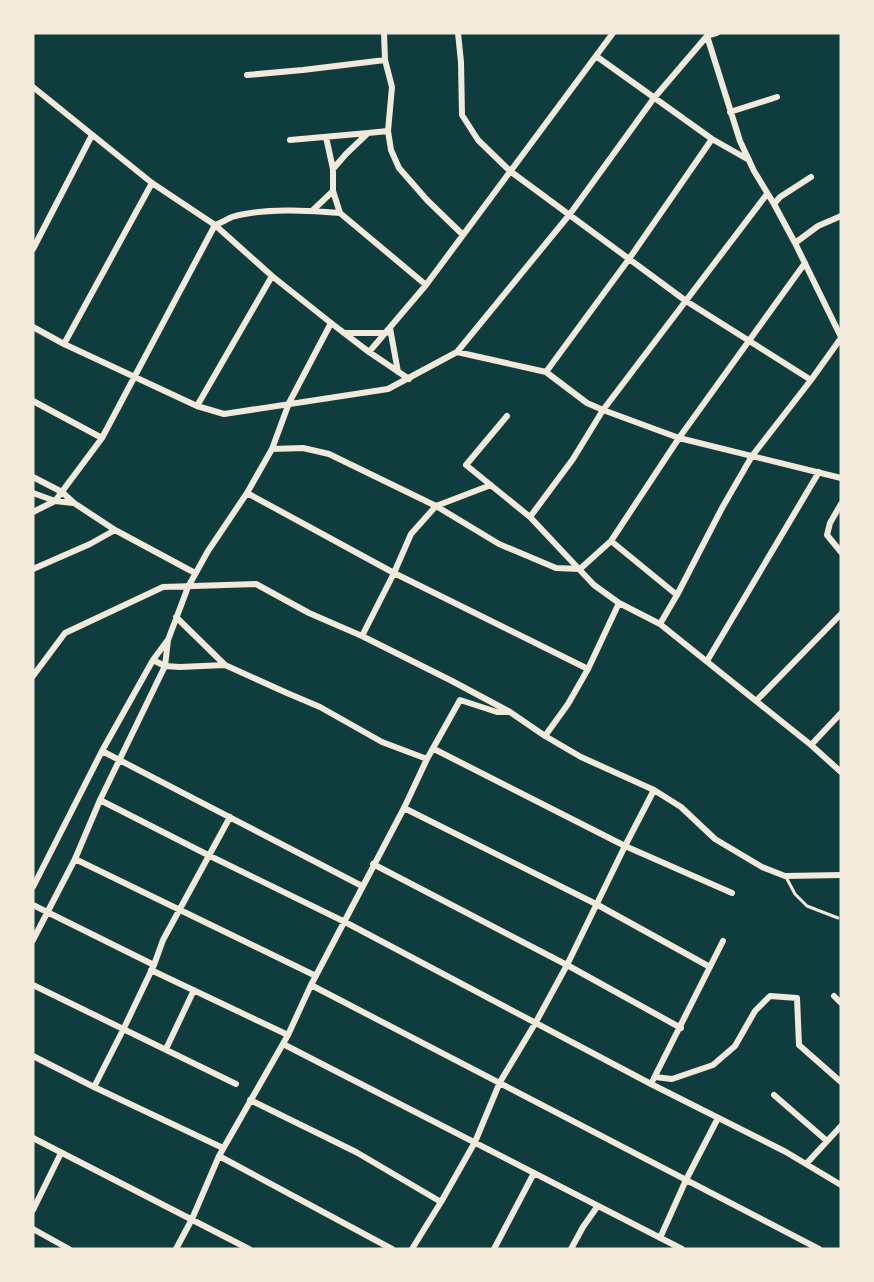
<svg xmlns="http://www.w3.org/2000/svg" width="874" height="1282" font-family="'Noto Sans',sans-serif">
  <rect width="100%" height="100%" fill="#0f3d3e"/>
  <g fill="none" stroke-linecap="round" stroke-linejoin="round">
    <!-- service -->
    <path stroke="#f1e9da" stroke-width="3" d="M786,877L795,894L807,906L838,918"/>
    <!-- minor -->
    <path stroke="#f1e9da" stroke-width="6" d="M384,33L385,60L392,87L388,131L391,150L399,168L427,200L462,234
      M458,33L461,62L462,115L478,140L510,171L686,301L811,380
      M707,36L740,141L754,171L774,204L795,243L841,337
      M596,56L712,139L749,160
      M247,75L303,70L385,60
      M33,87L152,183L215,225L272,276L331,323L369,352L409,379
      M730,112L777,97
      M326,137L333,169V191L340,213L426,285
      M290,140L368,133
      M333,169L346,154L368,133L388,131
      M774,204L780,197L811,177
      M312,211L333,191
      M795,243L818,226L841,216
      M33,249L92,135
      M33,327L64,344L197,406L224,414L388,389L457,352L546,372L587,403L603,410L679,438L841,478
      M390,328L398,372
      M344,333H386
      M64,344L152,183
      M369,352L426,285L613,33
      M457,352L570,214L654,98L707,36L717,33
      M546,372L629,259L712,139
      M33,401L102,438
      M197,406L272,276
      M507,416L466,465L530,517L594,585L619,603L660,624L811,745L841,772
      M272,449L303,448L329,454L436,506L499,544L556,568L580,569L611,541L679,438L805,263
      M33,477L62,492L74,503L115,530L195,573
      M33,493L55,501L73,503
      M247,493L394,573L588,669
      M841,504L830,523L827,535L841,552
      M33,512L55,501L102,438L215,225C221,223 227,219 232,217C262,208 310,210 340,213
      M530,517L573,459L603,410L767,194
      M611,541L677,595
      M33,569L90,544L115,530
      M176,617L225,665L287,693L320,707L382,742L427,759
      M660,624L677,595L722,508L752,456L811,380L841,338
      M362,636L394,573L411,534L436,506L491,485
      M153,660L165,666L180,667L225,665
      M707,661L819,472
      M33,676L65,633L163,587L256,584L309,613L362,636L452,681L510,712L545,736L581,757L654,790L681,807L715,839L762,867L785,876L841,875
      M756,701L841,614
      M545,736L568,704L588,669L619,603
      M811,745L841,713
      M434,749L625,846L732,893
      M102,751L362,886
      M100,800L208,855L345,922L651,1084L786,1152L841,1185
      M404,808L596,904L710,967
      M75,859L316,976
      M373,864L567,965L681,1028
      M33,887L102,751L153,660L167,641
      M33,905L154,965
      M33,940L75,859L100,800L165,666L168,640L188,587L208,551L247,493L272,449L289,403L331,323
      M151,970L288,1035
      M33,985L236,1084
      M311,985L819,1249
      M834,996L841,1003
      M283,1044L682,1249
      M166,1049L194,990
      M33,1056L94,1087L223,1148
      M655,1077L672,1079L713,1065L735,1046L755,1011L770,996L797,998L799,1045L841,1082
      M653,1080L723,941
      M94,1087L124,1028L154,965L163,940L230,817
      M774,1095L827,1141
      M250,1100L356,1152L441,1202
      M33,1138L249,1249
      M219,1156L392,1249
      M807,1163L841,1126
      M33,1210L61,1153
      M33,1229L69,1249
      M660,1238L686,1180L718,1118
      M176,1249L192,1219L219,1156L288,1035L311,985L404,808L427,759L460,700L497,712H508
      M412,1249L441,1202L475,1142L500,1082L536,1022L567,965L625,846L654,790
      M494,1249L534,1173
      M571,1249L583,1227L597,1207"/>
  </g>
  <!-- border -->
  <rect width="874" height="1282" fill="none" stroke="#f1e9da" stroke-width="69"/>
</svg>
